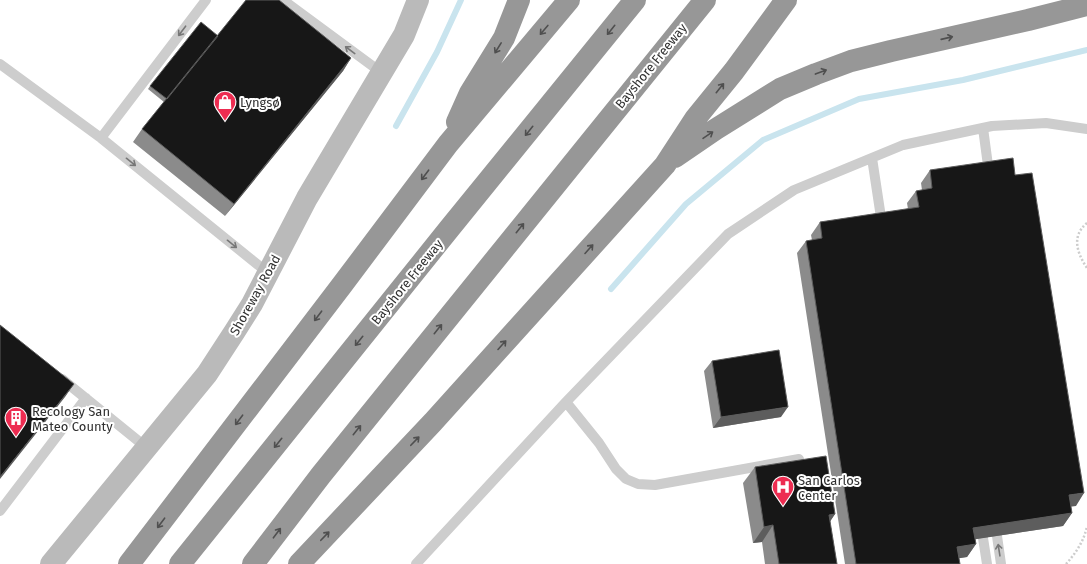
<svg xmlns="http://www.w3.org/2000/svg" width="1087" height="564" font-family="'Fira Sans',sans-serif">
  <rect width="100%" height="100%" fill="#fff"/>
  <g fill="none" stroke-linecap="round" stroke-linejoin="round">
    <!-- stream -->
    <path stroke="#c9e4ee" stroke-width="6" d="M396,126L437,52L461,0
      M611,289L686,204L763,140L859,99L963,80L1087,50"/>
    <!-- path -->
    <path stroke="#cdcdcd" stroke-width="2.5" stroke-dasharray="2 2" stroke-linecap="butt" d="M1087,223C1071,236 1077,253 1087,268
      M1066,564C1076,553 1084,541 1087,526"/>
    <!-- lane -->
    <path stroke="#cdcdcd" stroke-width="10" d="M283,0L382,73
      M0,64L101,138L268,273
      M983,128L989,173
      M101,138L206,0
      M872,158L882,224
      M62,379L147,448
      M566,402L599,443L616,469L626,479L638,484L655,485L799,459
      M0,511L86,398
      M997,536L1001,564
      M983,538L987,564
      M416,564L566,402L728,234L794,190L903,145L992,126L1046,123L1087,129"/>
    <!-- secondary -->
    <path stroke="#bababa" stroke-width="22" d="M51,564L207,374L235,331L252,304L307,198L404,35L418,0"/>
    <!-- highway -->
    <path stroke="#979797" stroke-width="22" d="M457,122L470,93L504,38L519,0
      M675,157L716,129L780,89L816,74L851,61L891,51L1028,20L1087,5
      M129,564L342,285L448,144L569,0
      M180,564L449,229L635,0
      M253,564L321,475L705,0
      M299,564L433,422L665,165L695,119L734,71L786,0"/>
  </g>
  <!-- wall -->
  <path fill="#8b8b8b" d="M218,36L351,58L343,71L225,216L133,142L142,129L164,102L148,89L150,86Z
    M930,170L1015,175L1076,506H1071L1072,513L1063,526L975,539L976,544L967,557L959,558V564H845L797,253L806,241L812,240L811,235L820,222L908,209L907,203L916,191L922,190L921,183Z
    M712,361L781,417L713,428L704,371Z
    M755,467L835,514L830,521L837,564H765L762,542L753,543L743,483Z"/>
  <!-- shaded-wall -->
  <path fill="#5d5d5d" d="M351,58L343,71L225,216L234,204Z
    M74,384L65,397L0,479V477Z
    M788,407L781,417L713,428L721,417Z
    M1084,493L1076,506L1061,508L1069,495Z
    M1072,513L1063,526L964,541L973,528Z
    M835,514L824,531L829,515Z
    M773,525L762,542L753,543L764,527Z
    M976,544L967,557L948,560L957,547Z"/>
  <!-- building -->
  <path fill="#171717" stroke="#5d5d5d" d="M246,0H279L351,58L234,204L142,129Z
    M201,22L218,36L167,99L150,86Z
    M1013,158L1015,175L1032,173L1084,493L1069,495L1072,513L973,528L976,544L957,547L960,564H856L806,241L822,238L820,222L919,207L916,191L932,188L930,170Z
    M0,325L74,384L0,477Z
    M779,350L788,407L721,417L712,361Z
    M826,456L835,514L829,515L837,564H779L773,525L764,527L755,467Z"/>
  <!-- one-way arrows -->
  <defs><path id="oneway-shaft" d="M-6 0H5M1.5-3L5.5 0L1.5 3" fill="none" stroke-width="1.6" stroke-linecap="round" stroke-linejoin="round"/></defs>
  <g stroke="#4f4f4f">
    <use href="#oneway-shaft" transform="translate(544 30) rotate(130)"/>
    <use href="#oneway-shaft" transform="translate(611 30) rotate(129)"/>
    <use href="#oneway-shaft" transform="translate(947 38) rotate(-13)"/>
    <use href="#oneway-shaft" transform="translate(498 48) rotate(122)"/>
    <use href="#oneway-shaft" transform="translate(821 72) rotate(-20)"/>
    <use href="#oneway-shaft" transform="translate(720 88) rotate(-51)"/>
    <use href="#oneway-shaft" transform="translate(529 131) rotate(129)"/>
    <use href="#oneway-shaft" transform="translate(708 135) rotate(-34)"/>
    <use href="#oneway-shaft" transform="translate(425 175) rotate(127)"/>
    <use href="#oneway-shaft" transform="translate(520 228) rotate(-51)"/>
    <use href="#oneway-shaft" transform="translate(589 249) rotate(-48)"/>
    <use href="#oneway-shaft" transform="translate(318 316) rotate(127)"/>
    <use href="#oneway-shaft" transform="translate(438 329) rotate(-51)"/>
    <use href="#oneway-shaft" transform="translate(359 341) rotate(129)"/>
    <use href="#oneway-shaft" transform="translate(502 345) rotate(-48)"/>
    <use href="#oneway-shaft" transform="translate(239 420) rotate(127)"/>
    <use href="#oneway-shaft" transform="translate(357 430) rotate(-51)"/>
    <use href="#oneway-shaft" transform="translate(415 441) rotate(-46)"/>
    <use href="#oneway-shaft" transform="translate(278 443) rotate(129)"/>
    <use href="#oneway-shaft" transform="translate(161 523) rotate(127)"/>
    <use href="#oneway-shaft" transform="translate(277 533) rotate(-53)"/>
    <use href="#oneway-shaft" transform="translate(325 536) rotate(-46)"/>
  </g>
  <g stroke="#777">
    <use href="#oneway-shaft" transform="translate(182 31) rotate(127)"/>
    <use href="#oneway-shaft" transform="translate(350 50) rotate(-143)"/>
    <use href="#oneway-shaft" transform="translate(131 162) rotate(39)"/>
    <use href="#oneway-shaft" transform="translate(232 244) rotate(39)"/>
    <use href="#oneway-shaft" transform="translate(999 550) rotate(-99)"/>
  </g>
  <!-- icons -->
  <defs>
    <g id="shop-pin" transform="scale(1.15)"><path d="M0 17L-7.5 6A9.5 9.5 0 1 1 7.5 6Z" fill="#ed2c51" stroke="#fff"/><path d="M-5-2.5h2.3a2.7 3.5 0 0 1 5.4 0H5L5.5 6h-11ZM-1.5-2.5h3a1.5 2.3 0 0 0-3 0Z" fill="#fff"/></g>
    <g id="building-pin" transform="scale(1.15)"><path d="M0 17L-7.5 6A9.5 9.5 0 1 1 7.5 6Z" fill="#ed2c51" stroke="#fff"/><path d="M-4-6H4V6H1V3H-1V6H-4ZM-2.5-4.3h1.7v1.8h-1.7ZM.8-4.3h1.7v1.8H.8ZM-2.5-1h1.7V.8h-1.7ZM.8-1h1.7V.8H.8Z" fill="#fff"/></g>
    <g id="hospital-pin" transform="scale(1.15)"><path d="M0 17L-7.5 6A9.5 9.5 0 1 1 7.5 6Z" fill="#ed2c51" stroke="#fff"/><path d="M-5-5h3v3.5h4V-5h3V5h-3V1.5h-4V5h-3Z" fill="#fff"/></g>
  </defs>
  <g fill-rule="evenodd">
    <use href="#shop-pin" x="225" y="102"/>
    <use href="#building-pin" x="16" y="418"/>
    <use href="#hospital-pin" x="783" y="487"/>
  </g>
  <g text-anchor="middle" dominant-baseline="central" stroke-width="4" stroke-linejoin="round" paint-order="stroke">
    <!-- street labels -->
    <g font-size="13" fill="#303030" stroke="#fff">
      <text transform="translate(651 66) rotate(-51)">Bayshore Freeway</text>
      <text transform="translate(407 282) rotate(-51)">Bayshore Freeway</text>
      <text transform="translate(255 295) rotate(-61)">Shoreway Road</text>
    </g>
    <!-- poi labels -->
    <g font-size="13" fill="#303030" stroke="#fff" text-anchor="start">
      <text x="240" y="102">Lyngsø</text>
      <text x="32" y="411">Recology San<tspan x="32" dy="15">Mateo County</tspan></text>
      <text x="798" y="480">San Carlos<tspan x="798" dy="15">Center</tspan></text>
    </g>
  </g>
</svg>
